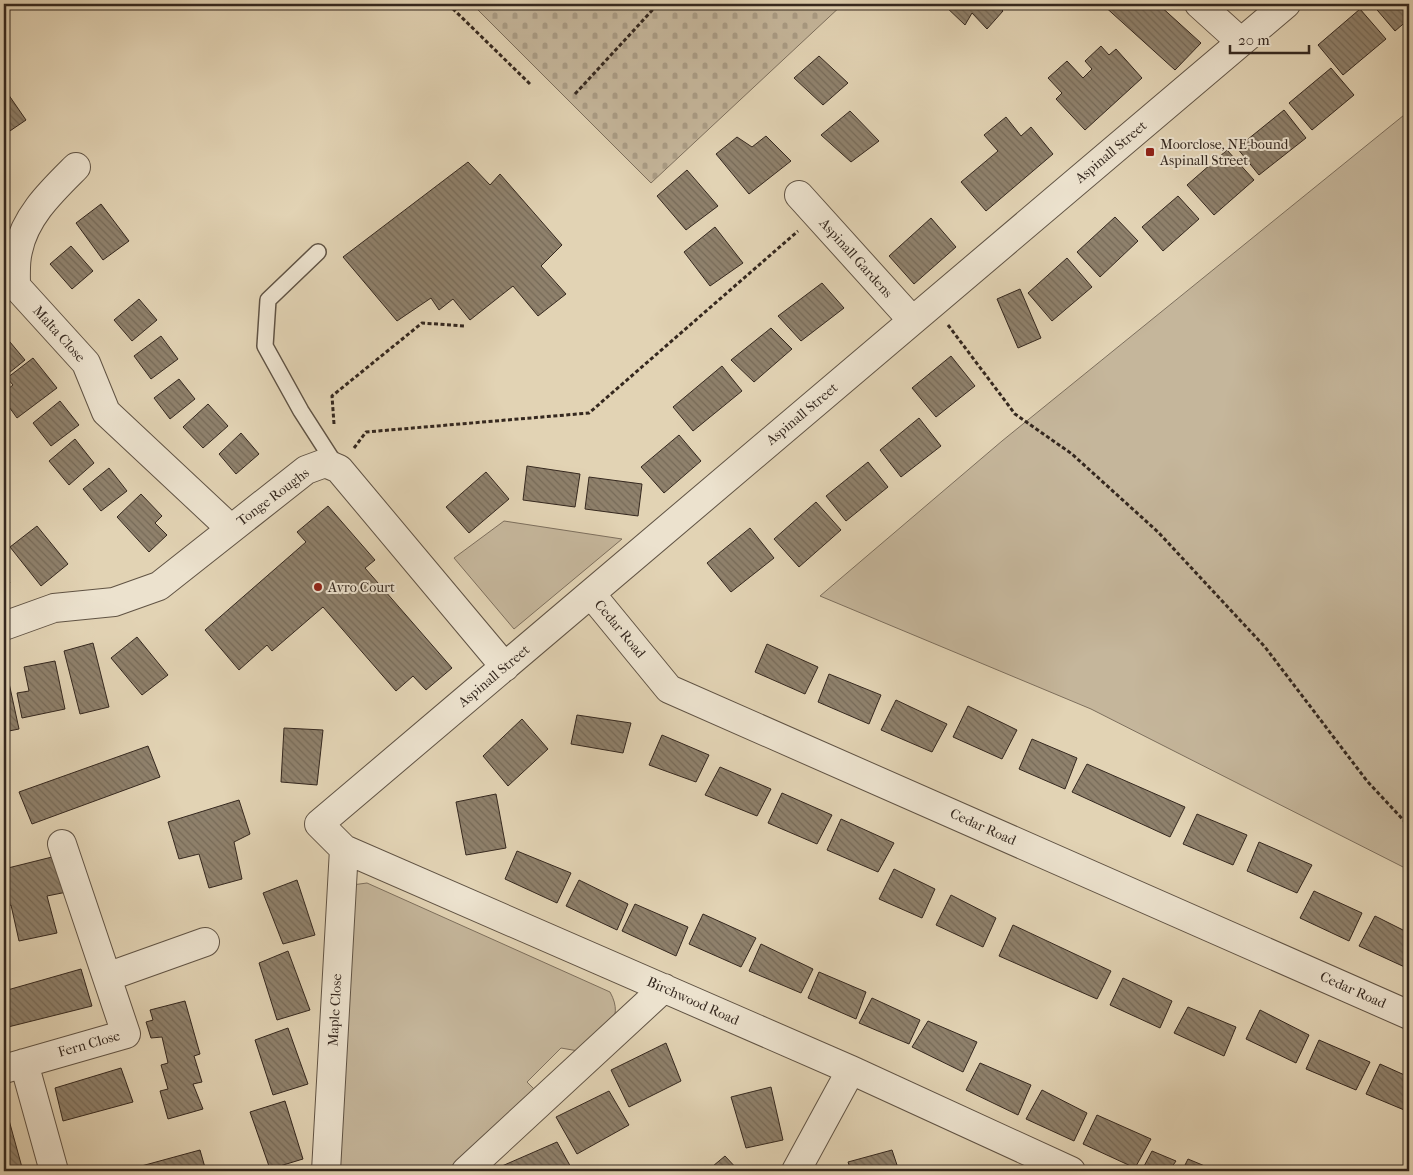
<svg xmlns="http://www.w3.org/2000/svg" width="1413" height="1175" font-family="'IM FELL French Canon',serif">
  <defs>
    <pattern id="cemetery-stones" width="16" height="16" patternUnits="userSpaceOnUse" patternTransform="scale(1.25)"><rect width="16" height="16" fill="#c5b69b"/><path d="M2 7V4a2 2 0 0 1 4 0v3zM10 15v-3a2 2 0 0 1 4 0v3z" fill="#aa9c85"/></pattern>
    <pattern id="building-back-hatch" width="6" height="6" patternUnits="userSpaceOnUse" patternTransform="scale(1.25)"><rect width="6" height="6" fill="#8f816c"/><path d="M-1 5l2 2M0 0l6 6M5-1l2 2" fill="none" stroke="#766a58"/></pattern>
  </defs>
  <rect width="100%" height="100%" fill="#e2d3b4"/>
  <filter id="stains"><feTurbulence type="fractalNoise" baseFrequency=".004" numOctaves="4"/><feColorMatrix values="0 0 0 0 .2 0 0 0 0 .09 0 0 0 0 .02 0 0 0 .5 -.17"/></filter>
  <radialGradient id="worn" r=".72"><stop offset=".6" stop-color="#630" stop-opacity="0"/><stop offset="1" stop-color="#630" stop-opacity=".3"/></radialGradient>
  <!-- cemetery -->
  <path fill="url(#cemetery-stones)" stroke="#7d6f5d" d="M472,4H843L651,183Z"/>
  <!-- park -->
  <path fill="#c5b69b" stroke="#7d6f5d" d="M1409,111V870L1091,709L820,596L1002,441Z
    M504,521L622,539L514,629L454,558Z
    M367,883L610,992C626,1021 603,1032 584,1052L561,1048L527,1082L537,1092L452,1171H332L352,885Z"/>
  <!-- building -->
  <path fill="url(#building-back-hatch)" stroke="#35281f" d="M943,4H996L1003,11L987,29L972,13L965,25Z
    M1102,4H1158L1201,43L1175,70Z
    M1372,4H1409V19L1395,31Z
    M1360,9L1386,39L1343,75L1318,45Z
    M1101,46L1109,55L1116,49L1142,78L1085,130L1056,99L1062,93L1048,78L1067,61L1083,78L1092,69L1085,61Z
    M819,56L848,83L823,105L794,78Z
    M1331,68L1354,95L1312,130L1289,103Z
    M6,91L26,120L4,135V92Z
    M1284,110L1306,138L1259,175L1237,148Z
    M850,111L879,141L851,162L821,135Z
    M1006,117L1021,136L1031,127L1053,154L986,211L961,182L998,151L984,135Z
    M766,136L791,161L749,194L716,154L737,137L752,147Z
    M1227,150L1254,180L1214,215L1187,185Z
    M468,162L490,185L500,174L562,245L541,266L566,294L538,316L513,286L470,320L453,299L439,310L431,298L397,321L343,257Z
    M687,170L718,206L686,230L657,196Z
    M1178,196L1199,219L1163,251L1142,227Z
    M101,204L129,241L103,260L76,223Z
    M1115,217L1138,241L1100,277L1077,252Z
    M931,218L956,247L914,284L889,256Z
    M715,227L743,263L710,286L684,252Z
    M71,246L93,271L72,289L50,264Z
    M1067,258L1092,287L1052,321L1028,293Z
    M822,283L844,308L801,341L778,316Z
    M1020,289L1041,338L1018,348L997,299Z
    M139,299L157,320L132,341L114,320Z
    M771,328L792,349L754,382L731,360Z
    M5,336L25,360L4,377V338Z
    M161,336L178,359L151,379L134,356Z
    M951,356L975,386L936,417L912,388Z
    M33,358L57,388L17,418L4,400V392L13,385L7,378Z
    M722,366L742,391L693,431L673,407Z
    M179,379L195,399L170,419L154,398Z
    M60,401L79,425L51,446L33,423Z
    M208,404L228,426L203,448L183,427Z
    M919,418L941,446L901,477L880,450Z
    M241,433L259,454L236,474L219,454Z
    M679,435L701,461L664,493L641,467Z
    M75,439L94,463L69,485L49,461Z
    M868,462L888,487L846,521L826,496Z
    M527,466L580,474L575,507L523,500Z
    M109,468L127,491L101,511L83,489Z
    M486,472L509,499L469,533L446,507Z
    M589,477L642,484L638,516L585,509Z
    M141,494L162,516L155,523L167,535L149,552L117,517Z
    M816,502L841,530L799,567L774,539Z
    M328,506L375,560L365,568L452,668L426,690L413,676L396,691L323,607L272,651L267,645L239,670L205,630L306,542L297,532Z
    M37,526L68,564L41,586L10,547Z
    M750,528L774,558L731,592L707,563Z
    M4,574L10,583L4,588Z
    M137,637L168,675L142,695L111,658Z
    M93,643L109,707L80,714L64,651Z
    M767,644L818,667L805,694L755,672Z
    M55,661L65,709L22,718L17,693L29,691L24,667Z
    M829,674L881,695L869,724L818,702Z
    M9,683L19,729L4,732V684Z
    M896,700L947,724L932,752L881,730Z
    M968,706L1017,730L1002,759L953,737Z
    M577,715L631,723L623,753L571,744Z
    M522,719L548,749L508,786L483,756Z
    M284,728L323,730L317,785L281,782Z
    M662,735L709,755L696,782L649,765Z
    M1032,739L1077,758L1065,789L1019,769Z
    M148,746L160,777L32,824L19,792Z
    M1087,764L1185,807L1170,837L1072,792Z
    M720,767L771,789L757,816L705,795Z
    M782,793L832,815L817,844L768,823Z
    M496,794L506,848L466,855L456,802Z
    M239,800L250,834L234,842L242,879L209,888L199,854L179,859L168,822Z
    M1197,814L1247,835L1233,865L1183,844Z
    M841,819L894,843L878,872L827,850Z
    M1259,842L1312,865L1297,893L1247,871Z
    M517,851L571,873L557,903L505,879Z
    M56,856L67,892L47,896L57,933L19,941L11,905L4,907V869Z
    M894,869L935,889L922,918L879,899Z
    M297,880L315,935L283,944L263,893Z
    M579,880L628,904L617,930L566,906Z
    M1314,891L1362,913L1349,941L1300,918Z
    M951,895L996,918L983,947L936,925Z
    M635,904L688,927L676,956L622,931Z
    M703,914L756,938L741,967L689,944Z
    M1375,916L1409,933V969L1359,946Z
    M1013,925L1111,971L1097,999L999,956Z
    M761,944L813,969L801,993L749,971Z
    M288,951L310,1010L277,1020L259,963Z
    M81,969L92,1006L4,1028V991Z
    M819,972L866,992L856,1019L808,998Z
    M1123,978L1172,1001L1160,1028L1110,1005Z
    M872,998L920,1020L909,1044L859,1023Z
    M185,1001L200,1054L194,1056L202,1082L193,1084L203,1109L168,1119L160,1091L168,1089L161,1065L168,1063L162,1037L151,1038L146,1022L153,1020L150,1010Z
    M1188,1007L1236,1027L1224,1056L1174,1033Z
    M1260,1010L1309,1035L1296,1063L1246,1039Z
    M928,1021L977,1042L963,1072L912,1047Z
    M288,1028L308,1084L273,1095L255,1040Z
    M1319,1040L1370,1062L1356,1090L1306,1069Z
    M666,1043L681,1081L629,1107L611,1070Z
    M980,1063L1031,1085L1018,1115L966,1090Z
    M1380,1064L1409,1077V1112L1366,1094Z
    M121,1068L133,1102L63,1121L55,1088Z
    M771,1087L783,1140L746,1148L731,1097Z
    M1042,1090L1087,1113L1074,1141L1026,1119Z
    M609,1091L629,1125L577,1154L556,1117Z
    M285,1101L303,1159L270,1169L250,1112Z
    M4,1102L23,1171H4Z
    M1097,1115L1151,1139L1135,1168L1083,1144Z
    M557,1142L573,1171H505L502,1166Z
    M200,1150L206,1171H123Z
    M892,1150L899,1171H851L848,1162Z
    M1152,1151L1176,1161L1169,1171L1142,1170Z
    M725,1156L739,1171H707Z
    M1188,1159L1212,1169L1211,1171H1182Z"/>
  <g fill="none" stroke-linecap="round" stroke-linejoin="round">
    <!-- lane casing -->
    <g stroke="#605344" stroke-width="18">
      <path id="lane" d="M318,252L268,300L265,346L301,411L337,467"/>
    </g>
    <!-- street casing -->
    <g stroke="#605344" stroke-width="30">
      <path id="street" d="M1199,4L1241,42
        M76,167C52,191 25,216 18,251C15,262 16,275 16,286L86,363L106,412L231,529
        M799,195L912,320
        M591,594L669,689L1409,1015
        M4,626L54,608L114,602L159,586L306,470L325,463L339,469L505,667
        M107,977L205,942
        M24,1063L54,1171
        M4,1069L126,1034L62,844
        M326,1171L344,849
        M466,1171L664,988
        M796,1171L851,1070
        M1071,1171L851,1070L344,849L319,824L1286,4"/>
    </g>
    <!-- path -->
    <path stroke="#35281f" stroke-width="3" stroke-dasharray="4 2.5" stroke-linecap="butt" d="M448,4L530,84
      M575,94L658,4
      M948,325L1015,414L1072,454L1158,532L1265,647L1367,781L1409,826
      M334,424L332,396L422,323L465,326
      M354,448L366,432L589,413L798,231"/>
    <!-- lane -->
    <use href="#lane" stroke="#ece2ce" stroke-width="15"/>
    <!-- street -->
    <use href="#street" stroke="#ece2ce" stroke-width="28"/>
  </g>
  <!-- markers -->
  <g fill="#8f2418" stroke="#ece2ce" stroke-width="2">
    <rect x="1145" y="147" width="10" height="10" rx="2.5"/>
    <circle cx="318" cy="587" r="5"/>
  </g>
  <g text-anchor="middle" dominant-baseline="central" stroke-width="4" stroke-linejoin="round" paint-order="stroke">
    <!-- poi labels -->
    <g font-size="14" fill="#35281f" stroke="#ece2ce" text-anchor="start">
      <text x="1160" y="144">Moorclose, NE-bound<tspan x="1160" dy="16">Aspinall Street</tspan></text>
      <text x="328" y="587">Avro Court</text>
    </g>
    <!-- street labels -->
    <g font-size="14" fill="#35281f" stroke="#ece2ce">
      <text transform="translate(1111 152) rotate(-40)">Aspinall Street</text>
      <text transform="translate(856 258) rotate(48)">Aspinall Gardens</text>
      <text transform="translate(59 334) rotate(48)">Malta Close</text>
      <text transform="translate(802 414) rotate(-40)">Aspinall Street</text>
      <text transform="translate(273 497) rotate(-37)">Tonge Roughs</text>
      <text transform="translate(620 629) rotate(50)">Cedar Road</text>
      <text transform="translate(494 676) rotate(-40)">Aspinall Street</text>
      <text transform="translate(983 827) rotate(24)">Cedar Road</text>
      <text transform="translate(1353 990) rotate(24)">Cedar Road</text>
      <text transform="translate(693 1001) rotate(24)">Birchwood Road</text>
      <text transform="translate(335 1010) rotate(-87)">Maple Close</text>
      <text transform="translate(89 1044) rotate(-16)">Fern Close</text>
    </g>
  </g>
  <!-- margin -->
  <rect width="1413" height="1175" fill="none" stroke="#e2d3b4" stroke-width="20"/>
  <rect x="5" y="5" width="1403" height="1165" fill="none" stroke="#35281f" stroke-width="2.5"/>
  <rect x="10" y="10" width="1393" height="1155" fill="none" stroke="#35281f"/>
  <!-- scale -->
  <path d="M1230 45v8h79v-8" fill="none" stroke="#35281f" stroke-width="2.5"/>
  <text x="1238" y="45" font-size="15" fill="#35281f" stroke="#ece2ce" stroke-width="4" paint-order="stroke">20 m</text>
  <rect width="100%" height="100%" filter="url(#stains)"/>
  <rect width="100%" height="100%" fill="url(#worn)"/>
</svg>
